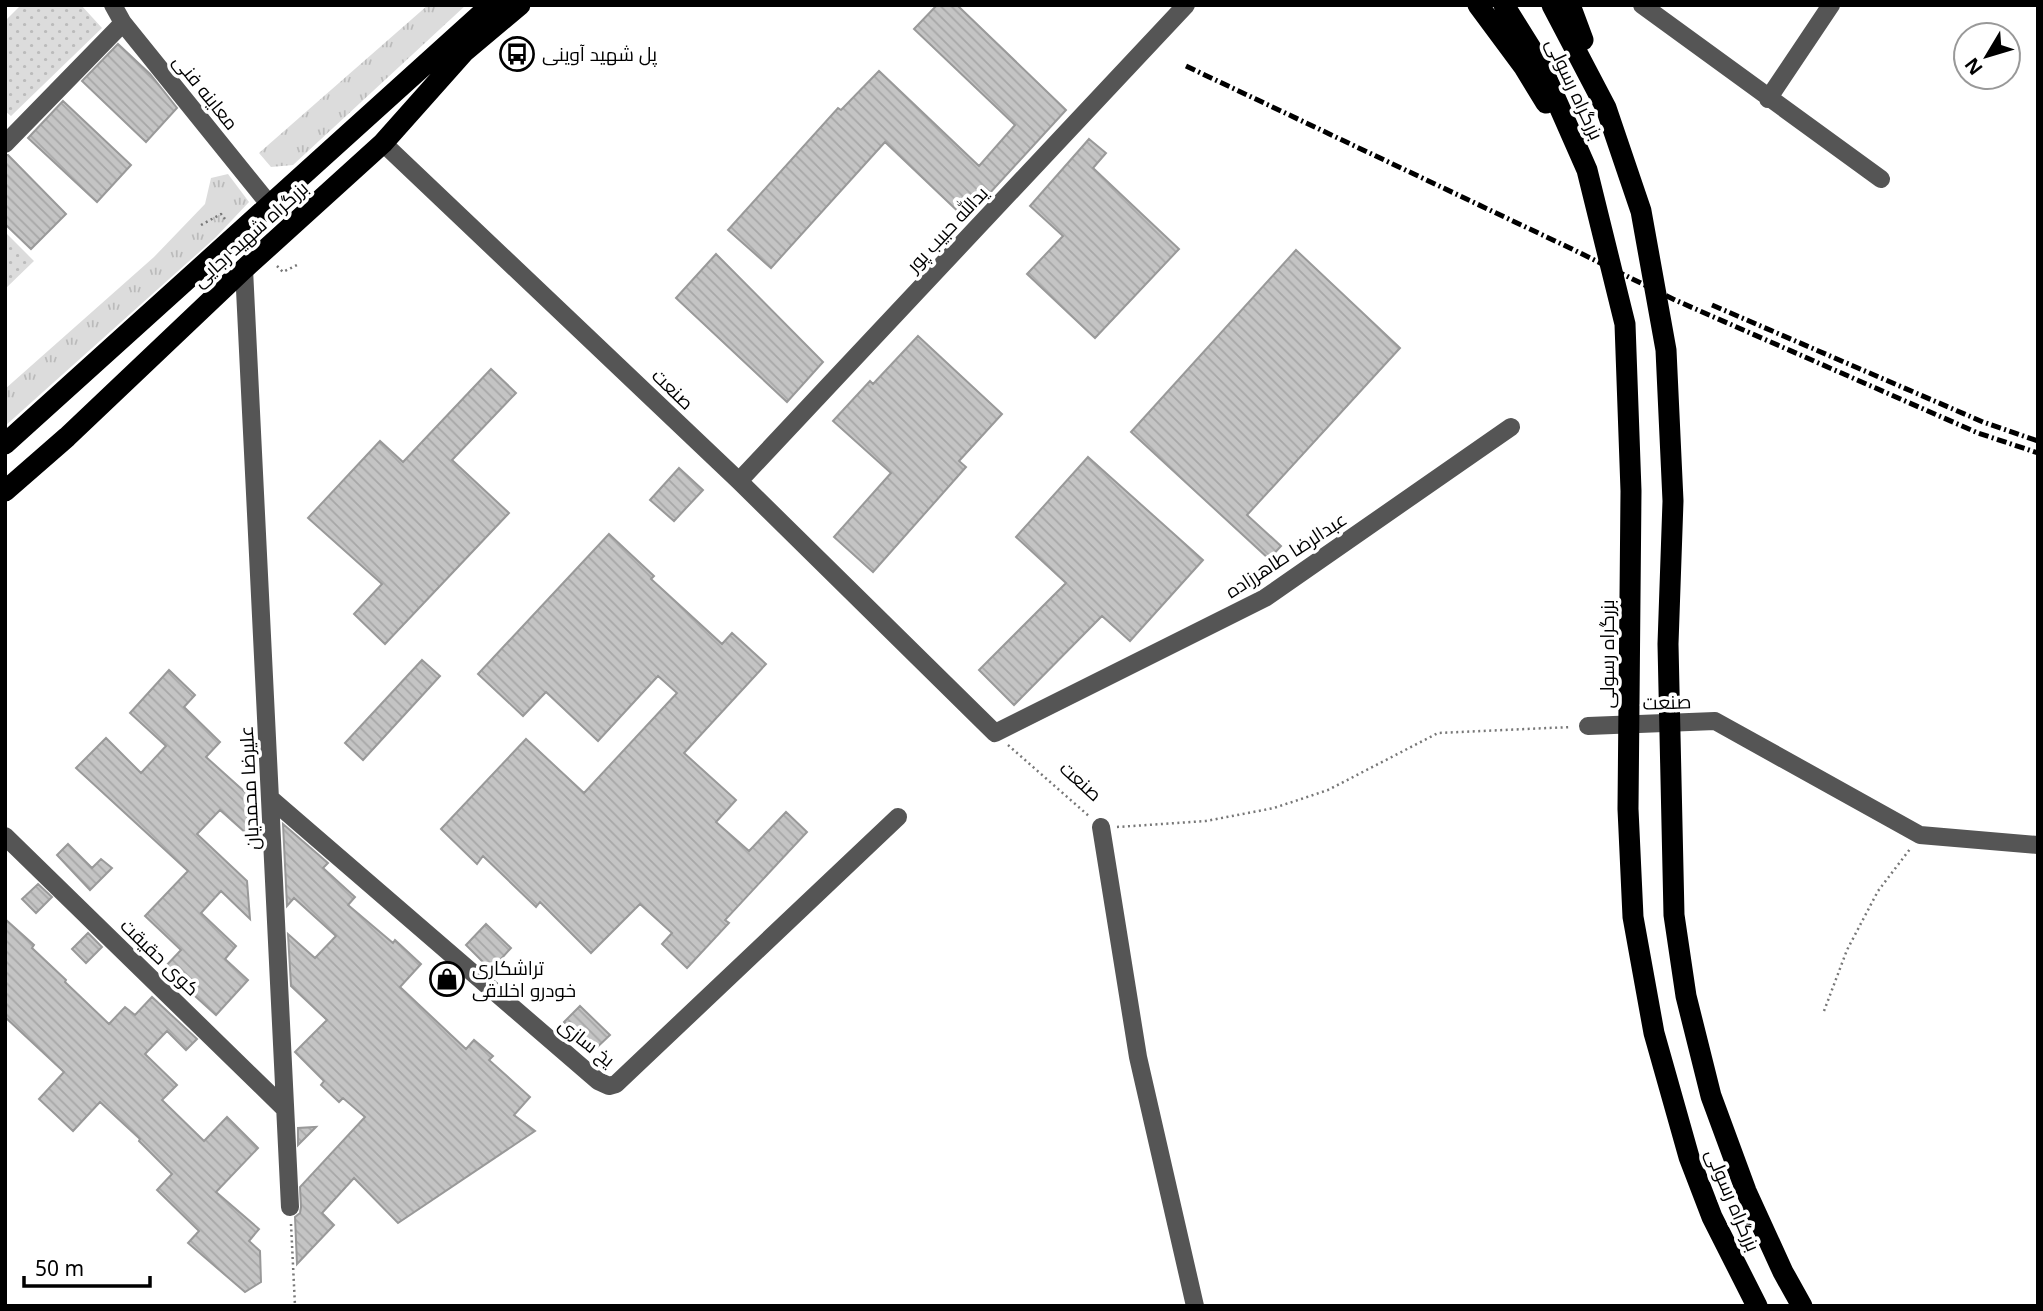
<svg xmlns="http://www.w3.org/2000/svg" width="2043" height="1311" font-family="'Noto Sans',Cairo,sans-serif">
  <defs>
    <pattern id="grass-tufts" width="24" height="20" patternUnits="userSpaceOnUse" patternTransform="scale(1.75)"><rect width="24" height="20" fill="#dcdcdc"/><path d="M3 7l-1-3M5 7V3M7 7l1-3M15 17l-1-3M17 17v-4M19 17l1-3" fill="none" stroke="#bbb"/></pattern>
    <pattern id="park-dots" width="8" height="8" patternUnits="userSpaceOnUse" patternTransform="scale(1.75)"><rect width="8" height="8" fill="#dcdcdc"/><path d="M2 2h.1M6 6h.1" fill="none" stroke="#bbb" stroke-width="1.8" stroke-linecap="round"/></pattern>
    <pattern id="building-back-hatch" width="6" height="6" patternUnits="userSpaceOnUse" patternTransform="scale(1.75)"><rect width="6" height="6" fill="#c4c4c4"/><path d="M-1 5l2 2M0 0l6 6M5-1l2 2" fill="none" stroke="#a7a7a7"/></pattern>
  </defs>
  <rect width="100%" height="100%" fill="#fff"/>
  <!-- grass -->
  <path fill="url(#grass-tufts)" d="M428,5H466L293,165L271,167L259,153Z
    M228,174L249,202L216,237L5,426V389L154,257L205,204L211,178Z"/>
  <!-- park -->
  <path fill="url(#park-dots)" d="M21,5H81L102,28L11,116L5,111V21Z
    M5,232L34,261L5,289Z"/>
  <!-- building -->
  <path fill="url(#building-back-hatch)" stroke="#999" stroke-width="2" d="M937,5H957L1066,110L966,219L885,142L771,268L728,230L838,108L841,110L879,71L979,166L1015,125L914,29Z
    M118,44L150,74L177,108L146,142L82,81Z
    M63,101L131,165L97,202L28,138Z
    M1089,139L1106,153L1093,168L1179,249L1095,338L1027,274L1063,236L1030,206Z
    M5,155H8L66,214L31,249L5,224Z
    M1296,250L1400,348L1247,515L1281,546L1269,559L1131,432Z
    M716,254L823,362L787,402L676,298Z
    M918,336L1002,414L959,461L966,467L873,572L834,537L891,473L833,421L870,381L873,384Z
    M491,369L516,393L452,460L509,513L385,644L354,614L382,584L308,518L380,441L403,462Z
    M1088,457L1203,560L1130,641L1102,616L1014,705L979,670L1066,583L1016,537Z
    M679,468L703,490L674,521L650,500Z
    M609,534L654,576L651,579L722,644L732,633L766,664L684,753L736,800L716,822L749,851L786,812L807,832L725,920L729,923L687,968L662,944L672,933L640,904L591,953L540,902L536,907L483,856L477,864L441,829L526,739L584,793L677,693L658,676L598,741L546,692L523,716L478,674Z
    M422,660L440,676L363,760L345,743Z
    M169,670L195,695L184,707L220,742L206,757L246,793L248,835L220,810L197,834L247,881L250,919L221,891L201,913L236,946L225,959L248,980L216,1015L164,968L181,950L145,916L188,871L76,768L106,738L141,773L166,746L130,713Z
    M283,824L328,863L323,868L355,897L348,905L393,943L395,940L421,964L400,987L466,1049L474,1040L493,1056L489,1060L530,1097L514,1115L535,1131L398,1223L354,1178L322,1213L334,1225L297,1264L295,1217L300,1213L301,1207L300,1187L365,1117L343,1098L339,1102L321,1085L324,1081L295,1052L327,1020L291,986L288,934L315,958L336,936L294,898L287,906Z
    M68,844L92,868L101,859L112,868L90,890L57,855Z
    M38,884L52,897L36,913L22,899Z
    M5,919L34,945L32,948L66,980L65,982L109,1024L125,1007L135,1015L152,997L197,1039L186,1050L167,1031L145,1054L177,1085L162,1100L204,1141L227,1117L258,1148L216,1192L259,1229L249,1241L260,1251L261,1282L245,1292L188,1243L199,1231L157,1190L172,1174L139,1141L140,1139L100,1102L73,1131L39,1099L64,1072L5,1017Z
    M486,924L511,948L491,970L466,945Z
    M88,933L102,947L86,963L72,949Z
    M580,1006L610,1035L593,1051L564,1022Z
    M316,1127L298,1145V1128Z"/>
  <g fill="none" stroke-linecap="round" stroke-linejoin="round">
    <!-- path -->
    <path stroke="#777" stroke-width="2.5" stroke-dasharray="2 3.5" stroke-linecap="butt" d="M201,225L221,214L225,219
      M277,266L283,272L299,264
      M1008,745L1090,817
      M1117,827L1206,821L1274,808L1328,790L1438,733L1571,727
      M1824,1011L1847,950L1878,891L1910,849
      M291,1224L295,1306"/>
    <!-- minor -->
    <path stroke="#555" stroke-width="18" d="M113,5L123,23L269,204
      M1642,5L1881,179
      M1768,99L1831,5
      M383,143L739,481L995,733L1265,598L1511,427
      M5,144L123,23
      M244,269L290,1207
      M739,481L1186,5
      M1588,726L1715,721L1920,835L2038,845
      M270,798L598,1081L609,1086L616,1084L898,817
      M1101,827L1138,1057L1195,1306
      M5,836L285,1109"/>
    <!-- highway -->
    <path stroke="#000" stroke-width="21" d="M1478,5L1524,67L1546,103
      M1504,5L1539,61L1587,170L1625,324L1631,491L1628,809L1633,917L1654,1033L1689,1157L1712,1217L1757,1306
      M1552,5L1606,108L1641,211L1666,350L1673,501L1668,644L1674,915L1686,996L1711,1096L1746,1191L1783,1272L1802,1306
      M1570,5L1583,40
      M5,444L491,5
      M5,491L67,437L244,269L383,143L464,52L520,5"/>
    <!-- rail -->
    <path stroke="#000" stroke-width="5" stroke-dasharray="10 3.5 2 3.5" stroke-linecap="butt" d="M1186,66L1572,249L1675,300L1978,433L2038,453
      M1712,305L1983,422L2038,441"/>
  </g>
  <!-- icons -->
  <defs>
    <g id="bus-ring" transform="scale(1.75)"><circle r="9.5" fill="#fff" stroke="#000" stroke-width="1.5"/><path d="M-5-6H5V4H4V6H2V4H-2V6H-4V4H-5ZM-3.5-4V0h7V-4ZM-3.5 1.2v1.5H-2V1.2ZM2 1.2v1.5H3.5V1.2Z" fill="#000"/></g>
    <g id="shop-ring" transform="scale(1.75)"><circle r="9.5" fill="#fff" stroke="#000" stroke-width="1.5"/><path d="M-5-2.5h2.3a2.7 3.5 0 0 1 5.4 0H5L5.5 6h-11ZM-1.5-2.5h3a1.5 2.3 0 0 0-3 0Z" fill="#000"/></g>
  </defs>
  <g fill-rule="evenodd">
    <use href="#bus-ring" x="517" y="54"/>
    <use href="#shop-ring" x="447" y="979"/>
  </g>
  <g text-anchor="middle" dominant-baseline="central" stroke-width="7" stroke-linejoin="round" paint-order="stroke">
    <!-- poi labels -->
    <g font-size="19" fill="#000" stroke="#fff" text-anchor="start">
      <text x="542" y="54">پل شهید آوینی</text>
      <text x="472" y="968">تراشکاری<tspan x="472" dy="22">خودرو اخلاقی</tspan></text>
    </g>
    <!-- street labels -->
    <g font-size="19" fill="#000" stroke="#fff">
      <text transform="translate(1575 89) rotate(65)">بزرگراه رسولی</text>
      <text transform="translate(206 92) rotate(51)">معاینه فنی</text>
      <text transform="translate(947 229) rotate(-47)">یدالله حبیب پور</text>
      <text transform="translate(250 234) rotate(-42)">بزرگراه شهید رجایی</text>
      <text transform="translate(673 389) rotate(44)">صنعت</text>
      <text transform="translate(1286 555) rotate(-33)">عبدالرضا طاهرزاده</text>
      <text transform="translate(1607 654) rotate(-90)">بزرگراه رسولی</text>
      <text transform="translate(1667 702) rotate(-2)">صنعت</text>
      <text transform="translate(1081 781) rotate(42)">صنعت</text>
      <text transform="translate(249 788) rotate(-93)">علیرضا محمدیان</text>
      <text transform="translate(160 957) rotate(44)">کوی حقیقت</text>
      <text transform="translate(587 1042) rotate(39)">یخ سازی</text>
      <text transform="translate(1733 1200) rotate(67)">بزرگراه رسولی</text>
    </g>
  </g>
  <!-- border -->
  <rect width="2043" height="1311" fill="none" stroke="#000000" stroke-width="14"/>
  <!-- north arrow -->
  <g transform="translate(1987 56) rotate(232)"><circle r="33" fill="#ffffff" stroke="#999999" stroke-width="2"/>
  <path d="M0-5L12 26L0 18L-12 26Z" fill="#000000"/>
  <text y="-10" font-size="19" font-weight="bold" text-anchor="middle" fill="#000000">N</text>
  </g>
  <!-- scale -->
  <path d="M24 1276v10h126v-10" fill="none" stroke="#000000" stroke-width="3.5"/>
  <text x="35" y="1276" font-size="21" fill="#000000" stroke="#ffffff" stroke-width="5" paint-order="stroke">50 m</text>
</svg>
